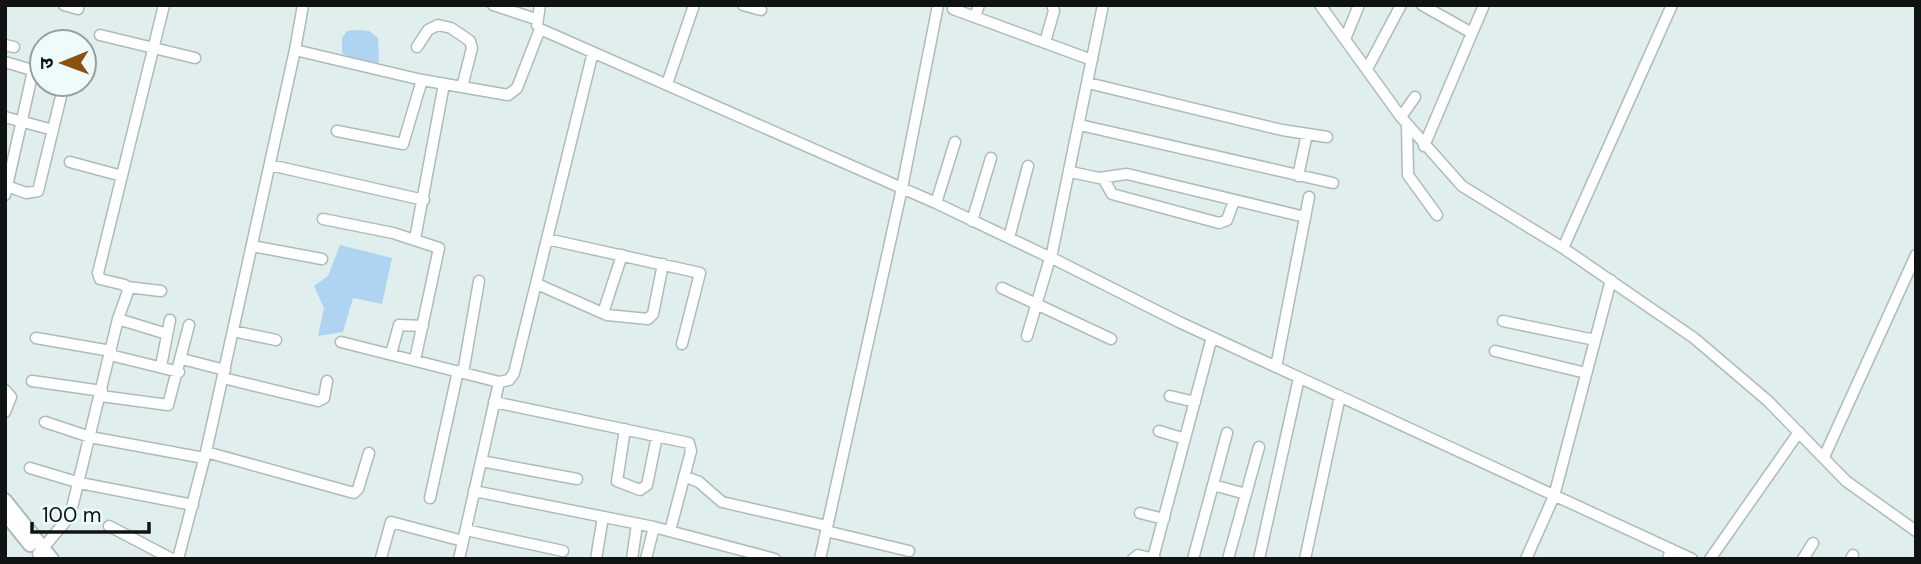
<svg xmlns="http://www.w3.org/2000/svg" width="1921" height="564" font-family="'DM Sans','Noto Sans Devanagari',sans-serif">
  <rect width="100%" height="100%" fill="#e0eeed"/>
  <!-- water -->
  <path fill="#aed4f2" d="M359,30L369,31L378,38L379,61L374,67L358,64L342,53V38L347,31Z
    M340,245L392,258L382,304L353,298L343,332L318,336L324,308L314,286L328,276Z"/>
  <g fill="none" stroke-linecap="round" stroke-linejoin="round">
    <!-- minor casing -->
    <g stroke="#adbbba" stroke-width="13">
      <path id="minor" d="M64,5L78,9
        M493,5L536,19
        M743,5L761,10
        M1320,5L1401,117L1462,186L1563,248L1694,338L1768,401L1846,481L1916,531
        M1422,5L1472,33
        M953,9L1092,60
        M975,17L979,5
        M537,25L540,5
        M100,35L195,58
        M1345,39L1359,5
        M1045,42L1054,11L1052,5
        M5,45L14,47
        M417,47L428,30L438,25L451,28L470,41L472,48L462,87
        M295,50L303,5
        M5,62L42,73
        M1367,69L1401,5
        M1088,83L1282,130L1327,137
        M667,84L694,5
        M5,117L53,130
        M1401,117L1415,97
        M1080,125L1333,183
        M1407,125L1408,175L1437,215
        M337,131L403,144L422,80
        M1424,146L1484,5
        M70,162L122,176
        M270,165L424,200
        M1071,172L1099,178L1127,174L1305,217
        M1298,176L1307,134
        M1103,178L1112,194L1219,223L1227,220L1234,201
        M7,186L26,193L38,191L64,84
        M5,195L33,71
        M936,203L955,142
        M323,219L393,233L439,248L415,360
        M972,221L991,158
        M1009,238L1028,166
        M415,239L444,84
        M547,239L700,273L682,344
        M252,246L322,259
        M1563,248L1672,5
        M1052,258L1179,322L1692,559
        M537,284L607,315L648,319L653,314L663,264
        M127,287L161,291
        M1002,288L1111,339
        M603,313L622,255
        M118,319L167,334
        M1503,321L1595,340
        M233,331L276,340
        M1027,336L1050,258
        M36,338L111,351
        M341,342L499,382L459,559
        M1495,351L1586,373
        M391,354L399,325L423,326
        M110,355L179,372
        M182,359L225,370
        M161,366L170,320
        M1276,367L1309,197
        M463,373L479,281
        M223,378L318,401L324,398L327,381
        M32,381L102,391
        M499,382L509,380L514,373L593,52
        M5,390L11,397L5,412
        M101,396L168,405L189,325
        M1170,396L1195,402
        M494,402L689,443L691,451L670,531
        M45,422L90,437L204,458
        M625,429L617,481L640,490L647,485L657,436
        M1159,431L1185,439
        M206,452L354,493L358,489L369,453
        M1824,457L1916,255
        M481,461L577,479
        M30,468L80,483L193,505
        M684,476L699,482L722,502L827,526
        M1213,485L1246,494
        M474,491L654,527L775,559
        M430,498L458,371
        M1140,513L1164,519
        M109,526L172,559
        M466,530L563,551
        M826,531L909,551
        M38,554L70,516L118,319L128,291L125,285L100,279L98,273L164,5
        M381,558L391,522L463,541
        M1153,558L1212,337
        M178,559L206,452L295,50L422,80L508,95L517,88L540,29L936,203L1051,258L1103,5
        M596,559L603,517
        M632,559L637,524
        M646,559L654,527
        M820,559L902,188L938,5
        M1133,559L1138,555L1155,559
        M1193,559L1227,433
        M1228,559L1259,447
        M1259,559L1299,378
        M1305,559L1340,396
        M1526,559L1554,496L1611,280
        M1668,559L1671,549
        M1710,559L1799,432
        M1803,559L1813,543
        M1851,559L1853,555"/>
    </g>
    <!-- major casing -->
    <g stroke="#adbbba" stroke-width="16">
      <path id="major" d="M5,500L52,559
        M5,514L30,545"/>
    </g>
    <!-- minor -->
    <use href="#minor" stroke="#fff" stroke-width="10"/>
    <!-- major -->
    <use href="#major" stroke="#fff" stroke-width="12"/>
  </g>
  <!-- border -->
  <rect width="1921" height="564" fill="none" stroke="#0f1413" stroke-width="14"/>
  <!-- north arrow -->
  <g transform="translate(63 63) rotate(269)"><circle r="33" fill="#edfcfa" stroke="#949f9e" stroke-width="2"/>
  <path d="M0-5L12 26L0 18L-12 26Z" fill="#8c5011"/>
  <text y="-10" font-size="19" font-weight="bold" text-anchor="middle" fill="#0f1413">उ</text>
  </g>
  <!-- scale -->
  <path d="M32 522v10h117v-10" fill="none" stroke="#0f1413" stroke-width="3.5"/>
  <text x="42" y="522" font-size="21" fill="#0f1413" stroke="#edfcfa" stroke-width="5" paint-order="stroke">100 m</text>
</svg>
